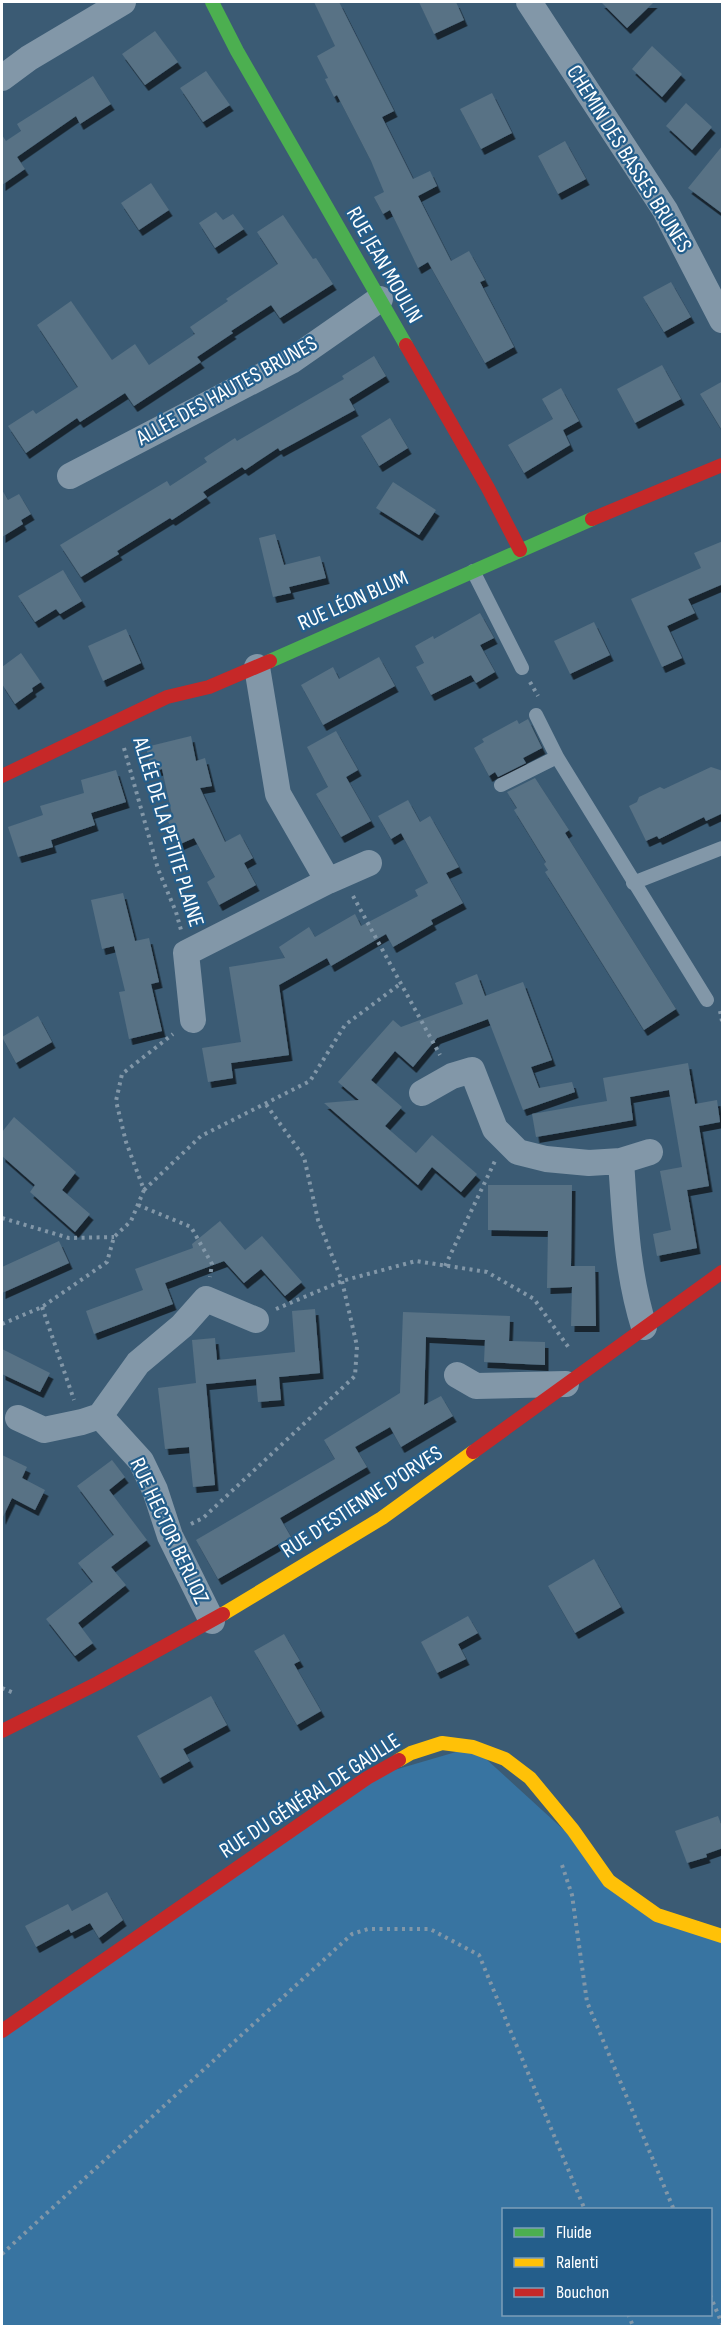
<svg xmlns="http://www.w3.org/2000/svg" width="724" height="2328" font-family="'Sofia Sans Condensed',sans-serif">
  <defs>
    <filter id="shadow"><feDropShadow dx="3.5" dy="6" stdDeviation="0" flood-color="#0009"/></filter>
  </defs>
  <rect width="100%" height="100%" fill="#3b5b74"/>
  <!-- green -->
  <path fill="#3874a1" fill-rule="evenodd" d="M473,1747L657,1915L722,1936V2326H2V2031L367,1778ZM504,2210H710V2314H504Z"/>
  <!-- building -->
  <path fill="#587285" filter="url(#shadow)" d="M314,2H339L394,111L382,117L413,179L430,171L437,186L418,196L451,261L469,251L485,280L480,282L514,347L485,363L428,262L418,268L390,210L383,214L374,197L384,192L371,161L337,95L334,97L325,79L328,78L317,56L335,46Z
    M419,2H456L464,20L434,34Z
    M601,2H654L627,28Z
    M155,31L178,62L145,85L122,54Z
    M652,46L682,74L662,97L632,69Z
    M206,71L230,105L203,122L180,88Z
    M93,76L111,104L80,124L76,116L17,157L25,169L2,185V135L6,141L21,131L17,124Z
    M492,93L512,133L481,149L460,109Z
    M686,103L712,127L692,150L666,126Z
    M565,141L586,179L558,194L538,156Z
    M723,145V214L688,188Z
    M151,183L169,210L139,230L121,203Z
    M216,212L223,220L233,214L244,229L215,248L199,223Z
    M283,215L313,259L316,258L333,284L280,318L271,305L231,331L233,333L197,357L201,362L134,406L125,393L80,422L77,418L26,453L8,426L33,410L36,414L78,387L37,325L71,301L112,360L135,344L149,365L195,334L190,327L228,301L226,299L278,264L257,232Z
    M671,282L691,317L664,332L643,297Z
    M374,356L386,376L349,399L355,410L280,451L278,448L245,470L242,467L203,492L207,497L172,520L170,518L117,551L119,554L81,577L60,545L167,481L170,486L207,462L204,458L235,438L237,441L344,379L342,376Z
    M662,365L681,399L635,423L617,389Z
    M723,381V432L700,394Z
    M561,388L579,421L563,430L570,445L524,473L508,445L553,419L542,399Z
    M390,418L408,448L379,466L361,436Z
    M393,482L436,510L419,535L376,508Z
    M2,490L8,500L19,494L31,514L21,520L23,524L2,537Z
    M275,534L284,565L320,556L326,578L289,587L291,593L273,597L259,538Z
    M723,541V584L688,599L695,613L667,626L682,658L662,667L631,599L701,568L694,553Z
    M63,570L82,601L60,614L56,609L35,622L18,596Z
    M480,613L494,638L480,645L495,672L476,683L471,675L431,695L416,667L424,663L415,646L433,636L434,639Z
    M594,622L610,655L570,674L554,641Z
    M126,629L141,663L103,681L88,646Z
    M21,653L41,682L32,688L33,691L15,704L2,684V667Z
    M379,657L395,686L323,725L301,685L333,667L339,679Z
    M528,719L542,748L523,758L526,763L498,777L495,772L489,776L474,748L484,742L482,739L517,720L519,724Z
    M336,731L358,770L346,777L371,821L341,837L316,794L328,787L307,747Z
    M191,736L196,761L205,758L212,786L200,788L225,842L240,834L253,858L244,863L256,885L219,905L207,882L215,877L194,838L178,845L168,821L173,819L162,769L152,772L146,747Z
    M711,767L723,771V813L706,821L704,817L659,839L657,836L646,841L629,806L637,802L639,797L660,787L664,789Z
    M116,770L126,802L91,813L95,825L51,840L53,847L18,857L8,827L43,815L40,806L84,793L81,780Z
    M535,778L569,830L565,833L676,1009L644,1030L545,872L548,870L544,864L546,862L514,810L517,808L507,792Z
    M408,800L420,822L430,816L459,867L446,873L463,903L431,920L433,924L393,947L386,934L331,966L327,958L279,985L289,1055L231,1063L233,1078L208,1082L202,1048L241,1042L229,967L285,958L279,947L309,927L315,937L355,914L361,926L418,896L415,890L428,883L401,833L391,839L378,816Z
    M123,893L135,941L149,938L159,982L151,984L162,1031L129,1039L119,992L125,991L114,946L102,949L91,900Z
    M477,974L485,996L523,982L552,1060L531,1067L539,1088L572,1082L575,1092L523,1110L488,1019L437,1038L413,1067L395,1051L371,1080L402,1107L385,1126L416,1153L432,1135L477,1174L461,1192L432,1167L418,1185L324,1103L359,1100L338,1082L393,1020L401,1027L463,1004L455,983Z
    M38,1016L52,1042L16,1063L2,1037Z
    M688,1063L695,1104L717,1100L720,1122L699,1126L709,1186L687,1190L697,1248L657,1256L653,1234L671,1230L660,1171L682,1167L669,1090L630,1097L633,1120L611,1124L536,1137L532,1114L607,1101L603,1078Z
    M14,1117L76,1172L62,1190L90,1214L75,1232L30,1192L35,1185L2,1156V1132Z
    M488,1185H572L571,1266H595L596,1326H571L572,1287L547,1288L548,1231L488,1230Z
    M220,1221L245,1250L262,1236L302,1282L285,1296L261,1269L244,1283L224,1261L165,1283L173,1304L94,1334L86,1311L143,1290L135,1269L193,1248L192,1244Z
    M59,1241L69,1263L2,1293V1267Z
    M315,1309L320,1373L279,1377L281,1400L258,1402L256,1379L206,1384L215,1485L193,1487L189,1447L165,1449L158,1388L196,1383L192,1340L215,1338L217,1360L295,1352L292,1311Z
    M403,1312L510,1316L509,1341L545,1342V1365L484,1362L485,1340L426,1337L424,1405L441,1396L453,1416L401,1447L390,1427L355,1447L367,1467L280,1518L291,1537L218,1579L196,1540L335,1459L324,1440L400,1393Z
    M2,1349L50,1373L40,1392L2,1374Z
    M2,1455L27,1467L22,1478L45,1490L35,1510L12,1498L2,1519Z
    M112,1460L125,1477L109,1490L147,1540L111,1567L126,1585L78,1623L93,1643L75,1656L46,1619L93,1582L78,1563L114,1535L77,1486Z
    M594,1559L621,1607L575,1633L548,1586Z
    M468,1616L478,1633L458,1644L466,1659L437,1673L421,1642Z
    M284,1634L300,1661L294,1664L321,1711L297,1725L254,1651Z
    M211,1696L227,1725L183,1749L190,1761L160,1778L137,1736Z
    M718,1816L723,1829V1848L706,1854L707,1857L687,1863L675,1831Z
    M107,1892L123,1920L99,1938L90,1923L71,1933L69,1929L36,1947L25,1926L68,1904L72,1911Z"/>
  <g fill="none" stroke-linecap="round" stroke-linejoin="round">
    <!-- path -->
    <path stroke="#8297a8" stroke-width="4" stroke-dasharray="3 4.5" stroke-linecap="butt" d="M530,682L538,696
      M124,748L158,869L176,912L181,930
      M353,896L440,1055
      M720,1011L722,1021
      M144,1190L201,1136L310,1081L345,1025L400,984
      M138,1205L191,1227L212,1264L210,1277
      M2,1218L69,1238L114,1237
      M445,1266L495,1161
      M42,1307L74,1400
      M276,1309L342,1281L416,1261L487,1272L534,1299L569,1348
      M2,1324L42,1307L107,1262L114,1237L131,1221L144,1190L126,1142L116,1101L122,1074L173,1034
      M191,1524L203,1518L355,1376L357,1346L342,1281L318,1220L304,1157L265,1103
      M2,1688L14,1693
      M562,1865L572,1895L587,2002L674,2210
      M2,2254L352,1934L368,1929H430L479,1955L585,2210
      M710,2295L722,2324
      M628,2314L633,2326"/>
    <!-- lane -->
    <path stroke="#8297a8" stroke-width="14" d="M473,571L522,668
      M536,715L557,757L707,1000
      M501,785L557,757
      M633,883L722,848"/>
    <!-- street -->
    <path stroke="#8297a8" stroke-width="26" d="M529,2L665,210L722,320
      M2,78L29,58L123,2
      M70,476L291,361L380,299
      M257,667L278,794L328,881
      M193,1020L186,953L328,881L369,863
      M422,1093L452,1076L472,1070L495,1129L518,1152L546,1159L589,1163L621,1161L650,1152
      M621,1161C625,1218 627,1273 644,1327
      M457,1375L476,1386L566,1384
      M100,1416L141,1461L155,1490L170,1536L212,1621
      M18,1418L44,1430L82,1422L100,1416L138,1363L182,1326L206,1299L256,1320"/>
    <!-- fast -->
    <path stroke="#4caf50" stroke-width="14" d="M212,2L237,51L406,345
      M270,661L592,519"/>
    <!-- slow -->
    <path stroke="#ffc107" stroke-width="14" d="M223,1614L382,1518L473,1452
      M399,1760L411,1753L442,1743L473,1747L505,1759L530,1778L573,1830L609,1881L657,1915L722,1936"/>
    <!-- jam -->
    <path stroke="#c62828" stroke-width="14" d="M406,345L488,488L520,550
      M592,519L722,465
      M2,776L167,697L209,687L270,661
      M473,1452L722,1272
      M2,1731L98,1683L223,1614
      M2,2031L367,1778L399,1760"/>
  </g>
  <g text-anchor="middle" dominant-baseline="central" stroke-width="4.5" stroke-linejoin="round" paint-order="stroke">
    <!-- street labels -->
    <g font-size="22" fill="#fff" stroke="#245e8b">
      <text transform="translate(629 159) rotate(58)">CHEMIN DES BASSES BRUNES</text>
      <text transform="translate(384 265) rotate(60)">RUE JEAN MOULIN</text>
      <text transform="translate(227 391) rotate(-29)">ALLÉE DES HAUTES BRUNES</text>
      <text transform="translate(353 601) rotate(-24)">RUE LÉON BLUM</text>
      <text transform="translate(168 832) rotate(73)">ALLÉE DE LA PETITE PLAINE</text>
      <text transform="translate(362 1502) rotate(-33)">RUE D'ESTIENNE D'ORVES</text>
      <text transform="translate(169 1531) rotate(65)">RUE HECTOR BERLIOZ</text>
      <text transform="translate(310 1796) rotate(-33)">RUE DU GÉNÉRAL DE GAULLE</text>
    </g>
  </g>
  <!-- border -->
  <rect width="724" height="2328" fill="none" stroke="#ffffff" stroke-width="6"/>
  <!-- legend -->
  <rect x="502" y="2208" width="210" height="108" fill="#245e8b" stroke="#7c9eb9" stroke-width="1.5"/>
  <rect x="514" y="2228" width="30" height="9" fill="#4caf50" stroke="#7c9eb9" stroke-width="1.5"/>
  <text x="556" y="2238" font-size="18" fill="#ffffff">Fluide</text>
  <rect x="514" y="2258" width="30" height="9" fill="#ffc107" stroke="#7c9eb9" stroke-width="1.5"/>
  <text x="556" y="2268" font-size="18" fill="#ffffff">Ralenti</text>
  <rect x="514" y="2288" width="30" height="9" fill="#c62828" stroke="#7c9eb9" stroke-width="1.5"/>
  <text x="556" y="2298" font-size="18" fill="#ffffff">Bouchon</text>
</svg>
